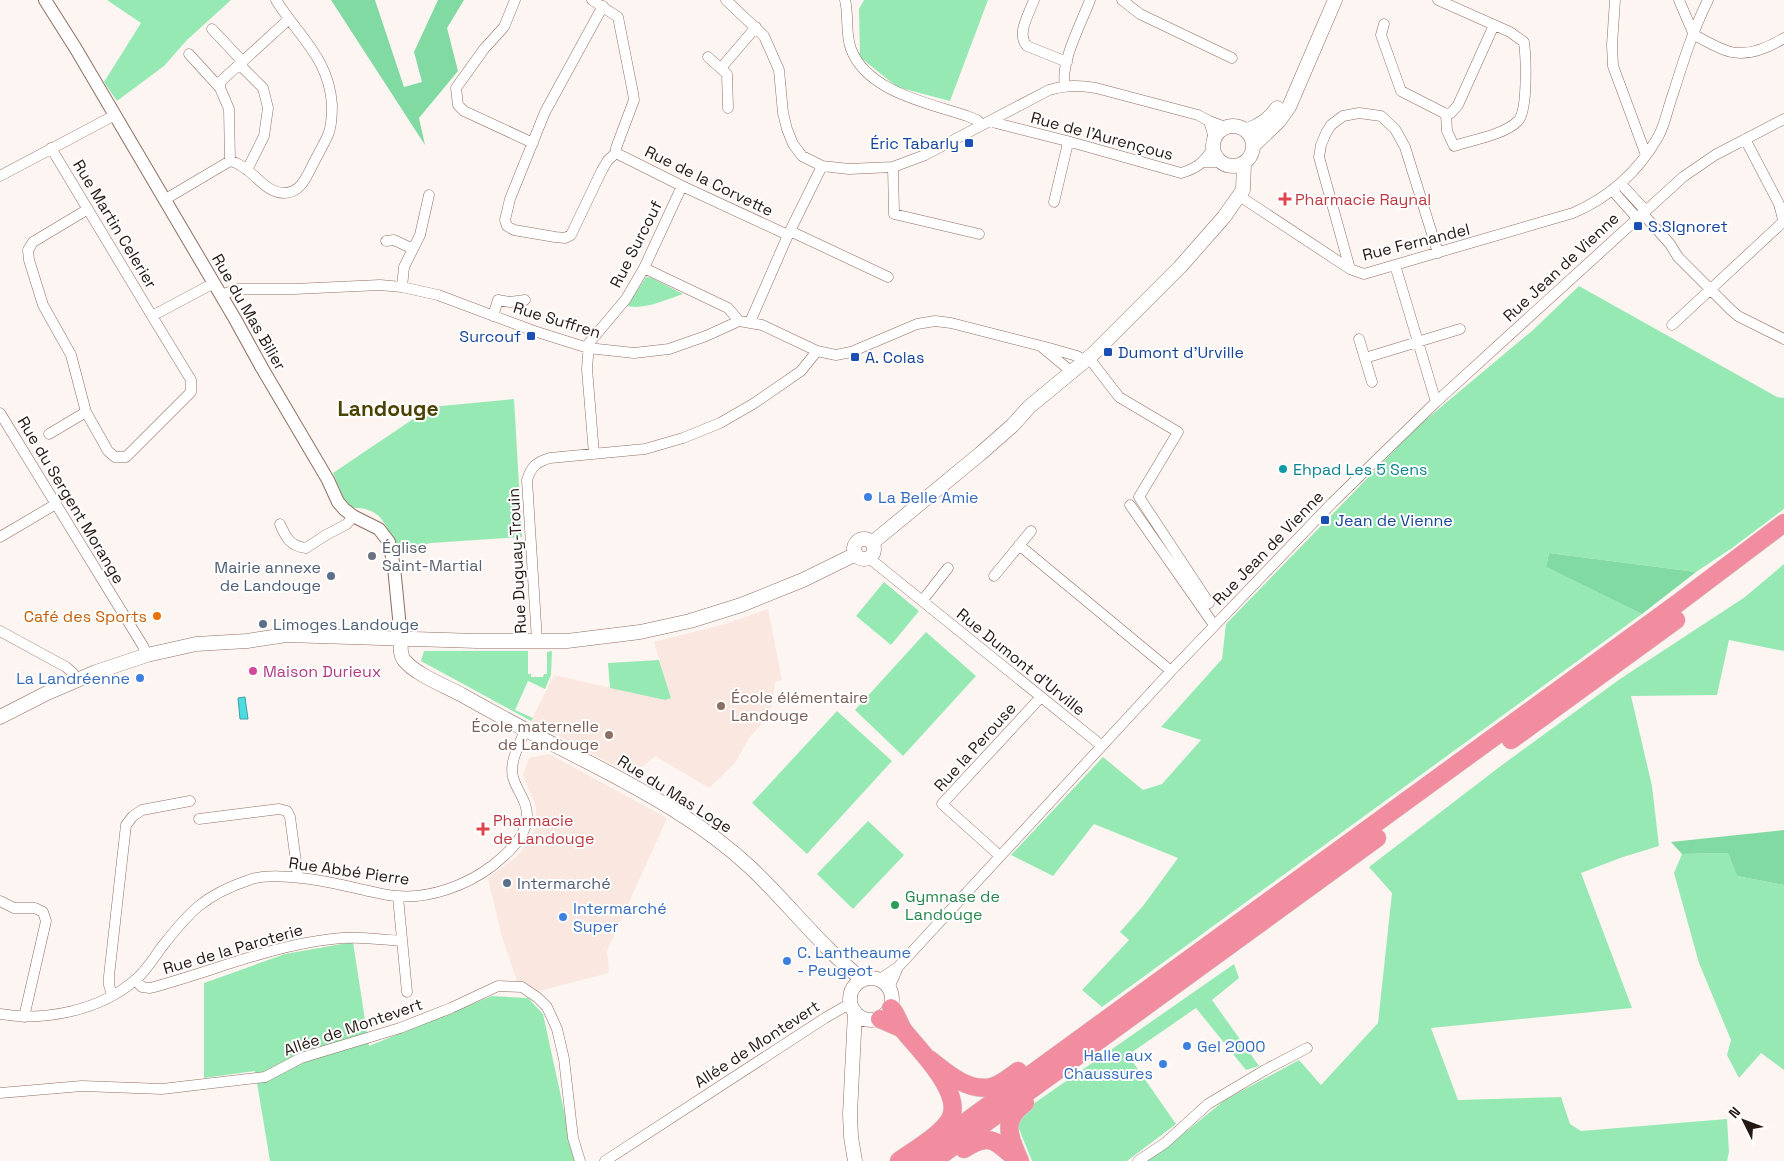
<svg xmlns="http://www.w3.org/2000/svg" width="1784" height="1161" font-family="'Space Grotesk',sans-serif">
  <rect width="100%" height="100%" fill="#fdf5f2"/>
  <!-- built -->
  <path fill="#fae7e0" d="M768,609L782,680L775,682L770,714L749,738L735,763L709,788L655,756L632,775L531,721L554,675L665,700L671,698L654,642L725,624Z
    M549,754L667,818L607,951L609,973L535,992L518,984L502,937L488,878L516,857L528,842L535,829L536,807L523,775L529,758Z"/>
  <!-- green -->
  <path fill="#97e9b3" d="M107,0H231L187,40L164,66L117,101L104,82L141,23Z
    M864,0H988L950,101L897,87L860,57L859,9Z
    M646,277L652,278L683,294C665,300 645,310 627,306Z
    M1579,286L1777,397L1784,398V509L1732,548L1696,572L1549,553L1546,567L1642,614L1102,1007L1082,990L1129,940L1120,932L1143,906L1178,858L1094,824L1053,876L1011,855L1103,757L1143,790L1162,784L1201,740L1161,727L1222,659L1226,624L1417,427L1533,330Z
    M514,399L522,537L431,543L392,552C389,523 380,506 348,508L333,473L431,407Z
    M1784,564V651L1729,640L1717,695L1631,696L1652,786L1659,846L1623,857L1581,873L1632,1008L1431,1028L1458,1100L1561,1097L1570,1124L1581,1131L1727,1119L1729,1152L1727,1161H1146L1173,1142L1225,1100L1299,1060L1321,1085L1378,1023L1392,893L1369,867L1502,765L1620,679L1745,597Z
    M884,582L919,611L891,645L856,616Z
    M926,632L976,676L903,756L855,710Z
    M424,651H528V674H531V677H543L544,674H547V652L552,651L551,675L545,689L528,681L515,710L533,718L531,721L421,661Z
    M659,660L671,698L665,700L610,688L608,663Z
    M837,711L892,761L807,854L752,803Z
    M868,821L904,855L853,909L817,874Z
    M1728,853L1737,876L1784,885V1070L1761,1053L1739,1078L1727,1055L1731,1040L1699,963L1674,873L1682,854Z
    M353,942L369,1046L492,996L528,998L543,1014L575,1161H270L255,1071L204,1078V983L285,954Z
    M1234,964L1239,978L1212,1000L1259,1066L1246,1070L1196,1008L1128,1055L1176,1124L1127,1161H1032L1017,1124L1026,1109Z"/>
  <!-- forest -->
  <path fill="#80daa1" d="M331,0H375L404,87L422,82L414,52L438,0H464L447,28L458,71L419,118L425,145Z
    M1549,553L1696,572L1642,614L1546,567Z
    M1784,830V885L1737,876L1728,853L1682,854L1671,842Z"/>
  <!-- water -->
  <path fill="#4bdbe0" stroke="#40a0a2" d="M245,697L248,719H240L238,698Z"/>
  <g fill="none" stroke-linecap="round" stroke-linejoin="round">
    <!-- minor casing -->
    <g stroke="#916f62" stroke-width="11">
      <path id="minor" d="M515,0L504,27L484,49L456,88L458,105L464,111L533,143
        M592,0L618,17L633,93L634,100L616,148V153
        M726,0L764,36L779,70L783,113L787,129L793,144L802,156L822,166L849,169L893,167L925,155L1049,90C1066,85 1079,85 1096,88L1198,115L1209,121L1225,127
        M845,0C849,16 845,33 851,49C867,92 929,103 967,116L977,120L982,125
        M1034,0C1029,14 1016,34 1027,46L1067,62
        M1122,0L1140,14L1232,58
        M1438,0L1510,32L1524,42C1526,57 1528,111 1518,121C1504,135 1472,140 1454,146L1447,131L1446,114
        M1615,0L1612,45L1613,66L1646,155
        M1679,0L1694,35C1705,40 1718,49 1731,52C1750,56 1768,48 1784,38
        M603,6L545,112L510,199L505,220L507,226L514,230L555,237L565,238L571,235L602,170L608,160L616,153
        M1384,24L1381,35L1401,91L1446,114L1451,113L1458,105L1494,25
        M212,29L243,62
        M189,54L220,88
        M708,57L727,74L728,108
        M240,65L263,88L268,108L264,136L247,170
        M721,68L756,27
        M1065,85C1060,62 1082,22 1090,0
        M991,121L996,123L1067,141L1181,173C1198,168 1204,162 1213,148
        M1209,121L1214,138
        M1745,139L1779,204L1784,223
        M51,148L152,316
        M616,153L682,186L788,235
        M230,161L229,109L220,88V82L288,20
        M1204,162H1220
        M893,167L894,214L979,234
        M0,176L115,115
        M1621,184L1645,210
        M1613,191L1637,218
        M1237,197L1244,199L1350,269L1364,274L1573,213C1610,197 1638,172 1658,137C1665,125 1668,107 1673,94C1683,62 1693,30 1708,0
        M164,200L230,161C233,162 237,163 240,165C255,173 266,193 284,193C300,193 306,178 312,166C317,156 323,146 328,135C332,126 332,115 332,105C329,58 299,37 276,0
        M1054,202L1067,147V141
        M1642,213L1670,244L1678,257L1731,310L1738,316L1784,339
        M790,231L888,277
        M386,241L394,240L413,249
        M1395,265L1436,402
        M644,268L728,308L739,321
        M1350,269L1319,157L1321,145L1326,133L1331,125L1343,116L1359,113L1381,116L1395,129L1405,147L1438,253
        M402,287L404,267L420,235L429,195
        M221,295L238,289H294L380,285L402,287L438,295L534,331L588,348L634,353L669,349L706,336L739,321L762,325L817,351L836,355L851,352L917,324L935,321L951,323L1049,348L1077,356L1085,361
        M493,316L498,300L510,302L525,300
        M750,322L788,235L822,166
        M1672,325L1783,222
        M1359,339L1372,382
        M1043,348L1067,368L1071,373
        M1089,358L1119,397L1178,432L1139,497L1209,603L1201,607
        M1365,358L1460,329
        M86,412L108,451L115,457H126L191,392V380L152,316L214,283
        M0,413L143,646L147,655
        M49,434L86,412L71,355L43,305L29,260L28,250L33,242L88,209
        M594,454L587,369L589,343L626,299L644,268L682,186
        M1130,505L1214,625
        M280,524C286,538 290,546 306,548L326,535L347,524L353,516
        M0,537L56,504
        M1019,545L1171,671
        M869,558L1102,746
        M994,576L1031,531
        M922,601L948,568
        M0,631L66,667L73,673L76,681
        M537,641L527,480C531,467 536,462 550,458L645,449L683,438L720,423L753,404L801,371L817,351
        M199,819L279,809L287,811L290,817L298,877
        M1000,856L942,804L1040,698
        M398,897L407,992
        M0,901L14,908H35L43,912L46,921L24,1017
        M135,980L142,987L150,988C211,972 269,946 332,939C355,936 378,939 401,941
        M879,980L898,967L1171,671L1332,503L1436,402L1683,177L1715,155L1784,119
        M889,988L898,967
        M112,995L109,985V976L126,825L133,816L142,810L190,801
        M0,1014C44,1022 101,1010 135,980C146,971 153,959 161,948C189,912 204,895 249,880C264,874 285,876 301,878C322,880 343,885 364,890C375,892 386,896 397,896C430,899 467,885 492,866C511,851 534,830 525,804C522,795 515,786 513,777C509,761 520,744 525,730
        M0,1093L82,1086L162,1089L265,1077L301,1058L400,1028L451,1008L498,986L522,987L538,998L547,1007L557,1029L564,1059L573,1138L580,1161
        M605,1161L825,1018L851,1003
        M1138,1161L1165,1143L1208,1104L1265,1070L1307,1048"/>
    </g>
    <!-- tertiary casing -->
    <g stroke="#916f62" stroke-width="14">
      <path id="tertiary" d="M45,0L76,49L235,319L262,368L328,480L338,502L344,509L353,516L379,529L389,542L394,567L401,638"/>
    </g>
    <!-- secondary casing -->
    <g stroke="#916f62" stroke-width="15">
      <path id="secondary" d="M1213 146a20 20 0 1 1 40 0a20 20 0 1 1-40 0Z
        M1247,130C1259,126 1270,119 1277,108
        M1254,145L1279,121L1289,107L1335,0
        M854 549a10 10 0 1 1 20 0a10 10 0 1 1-20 0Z
        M872,543L980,454L1013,425L1029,407L1092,355L1180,267L1224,217L1243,190L1244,163
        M401,638C401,645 399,653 404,660C416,675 446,686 462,695C503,718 544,740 586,761C644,791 703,823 751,868C789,904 822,948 863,980
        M0,717L47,693L96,672L147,655L196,644L247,641L286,635L477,641H567L640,632L690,621L741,605L803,580L856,554
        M850 999a21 21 0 1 1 42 0a21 21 0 1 1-42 0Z
        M855,1161L851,1137L850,1114L855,1012"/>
    </g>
    <!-- trunk casing -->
    <g stroke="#d3d1d0" stroke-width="19">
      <path id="trunk" d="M1511,740L1676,620
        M891,1008C897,1014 899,1024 904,1031C919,1050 964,1093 950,1119C941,1135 914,1150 899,1161
        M880,1019L903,1029
        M929,1059C946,1072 967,1092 991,1087C1000,1085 1010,1077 1018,1071
        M964,1149C990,1132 996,1141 1016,1159
        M912,1161L1678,603L1784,523
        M933,1161L1377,838
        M1020,1161C1010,1138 1000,1121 1025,1103"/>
    </g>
    <!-- minor -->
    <use href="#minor" stroke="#fff" stroke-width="10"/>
    <!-- tertiary -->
    <use href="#tertiary" stroke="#fff" stroke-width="12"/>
    <!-- secondary -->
    <use href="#secondary" stroke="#fff" stroke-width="14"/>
    <!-- trunk -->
    <use href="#trunk" stroke="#f28c9f" stroke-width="18"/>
  </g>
  <!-- markers -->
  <g fill="#1a4fb4" stroke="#fff" stroke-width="2">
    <rect x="964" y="138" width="10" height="10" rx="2.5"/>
    <rect x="1633" y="221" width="10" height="10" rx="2.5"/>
    <rect x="526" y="331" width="10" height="10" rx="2.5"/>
    <rect x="1103" y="347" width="10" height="10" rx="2.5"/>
    <rect x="850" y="352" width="10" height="10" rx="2.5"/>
    <rect x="1320" y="515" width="10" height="10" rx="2.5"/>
  </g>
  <g fill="#e0444e" stroke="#fff" stroke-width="2">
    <path d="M1282.5 191.5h5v5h5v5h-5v5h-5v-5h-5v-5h5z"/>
    <path d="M480.5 821.5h5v5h5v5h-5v5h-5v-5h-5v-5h5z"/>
  </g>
  <circle fill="#0f9aa8" stroke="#fff" stroke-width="2" cx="1283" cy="469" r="5"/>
  <g fill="#3f7fe0" stroke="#fff" stroke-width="2">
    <circle cx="868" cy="497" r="5"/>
    <circle cx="140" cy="678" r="5"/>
    <circle cx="563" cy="917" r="5"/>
    <circle cx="787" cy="961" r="5"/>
    <circle cx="1187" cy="1046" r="5"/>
    <circle cx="1163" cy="1064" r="5"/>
  </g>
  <circle fill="#6b7280" stroke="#fff" stroke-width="2" cx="372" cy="556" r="5"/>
  <g fill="#5c6f8a" stroke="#fff" stroke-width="2">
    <circle cx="331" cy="576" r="5"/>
    <circle cx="263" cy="624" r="5"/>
    <circle cx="507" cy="883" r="5"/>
  </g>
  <circle fill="#e8710a" stroke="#fff" stroke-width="2" cx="157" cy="616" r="5"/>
  <circle fill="#d1479c" stroke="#fff" stroke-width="2" cx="253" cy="671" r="5"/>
  <g fill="#8d6e63" stroke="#fff" stroke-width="2">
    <circle cx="721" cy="706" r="5"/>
    <circle cx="609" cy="735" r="5"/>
  </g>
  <circle fill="#2e9e5b" stroke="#fff" stroke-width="2" cx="895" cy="905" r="5"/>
  <g text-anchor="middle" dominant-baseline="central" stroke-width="4" stroke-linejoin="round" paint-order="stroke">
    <!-- street labels -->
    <g font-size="16" fill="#251813" stroke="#fff">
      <text transform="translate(1102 136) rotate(15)">Rue de l'Aurençous</text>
      <text transform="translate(709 181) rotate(26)">Rue de la Corvette</text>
      <text transform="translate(115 224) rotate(59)">Rue Martin Celerier</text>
      <text transform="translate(1416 242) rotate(-14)">Rue Fernandel</text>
      <text transform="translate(636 244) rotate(-63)">Rue Surcouf</text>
      <text transform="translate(1561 267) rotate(-43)">Rue Jean de Vienne</text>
      <text transform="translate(249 312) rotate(60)">Rue du Mas Bilier</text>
      <text transform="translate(557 320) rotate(17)">Rue Suffren</text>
      <text transform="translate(71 500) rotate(59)">Rue du Sergent Morange</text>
      <text transform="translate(1268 548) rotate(-46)">Rue Jean de Vienne</text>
      <text transform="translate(517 561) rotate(-93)">Rue Duguay-Trouin</text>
      <text transform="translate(1021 662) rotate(39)">Rue Dumont d'Urville</text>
      <text transform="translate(975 747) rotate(-48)">Rue la Perouse</text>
      <text transform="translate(675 794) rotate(32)">Rue du Mas Loge</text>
      <text transform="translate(349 871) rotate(8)">Rue Abbé Pierre</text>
      <text transform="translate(233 949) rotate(-16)">Rue de la Paroterie</text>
      <text transform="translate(353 1027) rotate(-19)">Allée de Montevert</text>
      <text transform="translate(757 1044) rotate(-33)">Allée de Montevert</text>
    </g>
    <!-- transit labels -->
    <g font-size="16" fill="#164399" stroke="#fff" text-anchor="start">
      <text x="959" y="143" text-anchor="end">Éric Tabarly</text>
      <text x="1648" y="226">S.SIgnoret</text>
      <text x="521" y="336" text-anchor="end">Surcouf</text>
      <text x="1118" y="352">Dumont d'Urville</text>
      <text x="865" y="357">A. Colas</text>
      <text x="1335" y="520">Jean de Vienne</text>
    </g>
    <!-- health labels -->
    <g font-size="16" fill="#be3a42" stroke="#fff" text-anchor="start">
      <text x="1295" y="199">Pharmacie Raynal</text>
      <text x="493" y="820">Pharmacie<tspan x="493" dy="18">de Landouge</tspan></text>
    </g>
    <!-- culture labels -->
    <g font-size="16" fill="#0d838f" stroke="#fff" text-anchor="start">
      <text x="1293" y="469">Ehpad Les 5 Sens</text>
    </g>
    <!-- shop labels -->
    <g font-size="16" fill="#366cbe" stroke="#fff" text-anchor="start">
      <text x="878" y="497">La Belle Amie</text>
      <text x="130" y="678" text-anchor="end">La Landréenne</text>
      <text x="573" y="908">Intermarché<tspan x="573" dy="18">Super</tspan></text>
      <text x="797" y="952">C. Lantheaume<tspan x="797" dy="18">- Peugeot</tspan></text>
      <text x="1197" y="1046">Gel 2000</text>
      <text x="1153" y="1055" text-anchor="end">Halle aux<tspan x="1153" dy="18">Chaussures</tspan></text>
    </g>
    <!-- worship labels -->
    <g font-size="16" fill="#5b616d" stroke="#fff" text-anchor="start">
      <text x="382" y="547">Église<tspan x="382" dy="18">Saint-Martial</tspan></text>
    </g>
    <!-- service labels -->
    <g font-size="16" fill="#4e5e75" stroke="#fff" text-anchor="start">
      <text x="321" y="567" text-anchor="end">Mairie annexe<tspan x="321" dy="18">de Landouge</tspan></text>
      <text x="273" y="624">Limoges Landouge</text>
      <text x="517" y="883">Intermarché</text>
    </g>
    <!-- food labels -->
    <g font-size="16" fill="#c56008" stroke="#fff" text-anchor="end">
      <text x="147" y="616">Café des Sports</text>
    </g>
    <!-- hotel labels -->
    <g font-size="16" fill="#b23c85" stroke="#fff" text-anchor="start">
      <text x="263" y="671">Maison Durieux</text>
    </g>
    <!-- education labels -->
    <g font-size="16" fill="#785e54" stroke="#fff" text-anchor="start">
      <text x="731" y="697">École élémentaire<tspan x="731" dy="18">Landouge</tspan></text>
      <text x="599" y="726" text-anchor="end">École maternelle<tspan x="599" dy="18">de Landouge</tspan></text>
    </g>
    <!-- leisure labels -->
    <g font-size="16" fill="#27864d" stroke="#fff" text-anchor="start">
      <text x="905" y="896">Gymnase de<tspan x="905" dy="18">Landouge</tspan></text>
    </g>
    <!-- district labels -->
    <g font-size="21" font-weight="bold" fill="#4b4300" stroke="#fff">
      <text x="388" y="408">Landouge</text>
    </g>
  </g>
  <!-- north arrow -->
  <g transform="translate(1744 1121) rotate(312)" stroke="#ffffff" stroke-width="4" paint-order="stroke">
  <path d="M0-4L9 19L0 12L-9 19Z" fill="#251813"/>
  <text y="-8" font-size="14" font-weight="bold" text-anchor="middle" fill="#251813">N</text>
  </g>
</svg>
